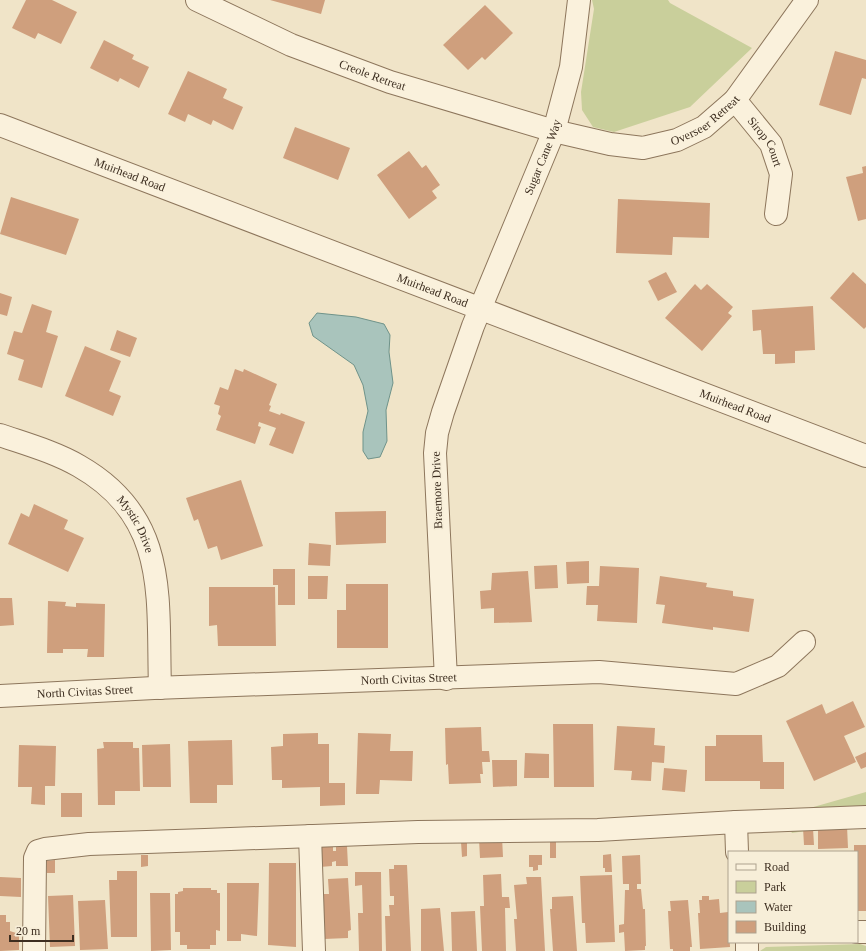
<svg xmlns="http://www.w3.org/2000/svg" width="866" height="951" font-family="Georgia,serif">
  <rect width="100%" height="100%" fill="#f0e4c8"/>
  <!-- green -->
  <path fill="#c9cf9b" d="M592,0H668L670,3L752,48L690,107L614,132L593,127L582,110L581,92L594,9Z
    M866,792V822L792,833L782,816Z
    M860,944L866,946V951H760L766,947Z"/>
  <!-- water -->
  <path fill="#a9c4bc" stroke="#6f938a" d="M317,313L356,317L384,324L390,335L389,352L393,383L386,410L387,441L380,457L368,459L363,451V432L368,411L363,385L354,365L313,336L309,323Z"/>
  <!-- building -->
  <path fill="#cf9f7d" d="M26,0H52L77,12L61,44L38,33L35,39L12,28Z
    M270,0H325L321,14Z
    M485,5L513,33L485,60L482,57L468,70L443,45Z
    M104,40L134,55L132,59L149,67L139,88L120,78L118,82L90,68Z
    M835,51L866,60V79L862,78L851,115L819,105Z
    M188,71L227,89L223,98L243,107L233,130L213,120L211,125L188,114L185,122L168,114Z
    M295,127L350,148L338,180L283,158Z
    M409,151L422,168L426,165L440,185L432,191L437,198L409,219L377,175Z
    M866,166V219L858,221L846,177L863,173L862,167Z
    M11,197L79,219L66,255L0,234Z
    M618,199L710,203L709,238L673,237L672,255L616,253Z
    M666,272L677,292L658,301L648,281Z
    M853,272L866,284V327L864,329L830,298Z
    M695,284L701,290L707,284L733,307L728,313L732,316L702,351L665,318Z
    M0,293L12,297L7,316L0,314Z
    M32,304L52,311L46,332L58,336L42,388L18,380L24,360L7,354L14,331L22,333Z
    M813,306L815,350L795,351V363L775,364V354H763L761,330L753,331L752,310Z
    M117,330L137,338L130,357L110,350Z
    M85,346L121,361L109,391L121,396L113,416L65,396Z
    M235,369L243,372L244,369L277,384L269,405L271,406L269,411L280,415L281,413L305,422L293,454L269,445L276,428L259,422L258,426L261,427L255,444L216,430L221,416L218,414L220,406L214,404L220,387L228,390Z
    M241,480L263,546L221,560L217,546L208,549L198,519L194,521L186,498Z
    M34,504L68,520L64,529L84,538L68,572L8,544L21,513L29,517Z
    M386,511V543L336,545L335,512Z
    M309,543L331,545L330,566L308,565Z
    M589,561V583L567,584L566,562Z
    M557,565L558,588L535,589L534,566Z
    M600,566L639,568L637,623L597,621L598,605H586L587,586H599Z
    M273,569H295V605H278V585H273Z
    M528,571L532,622L494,623V608L481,609L480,591L491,590L492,573Z
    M308,576H328L327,599H308Z
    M660,576L707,583L706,587L733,591V596L754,599L749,632L713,627V630L662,623L665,605L656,604Z
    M346,584H388V648H337V610H346Z
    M209,587H275L276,646H218L217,625L209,626Z
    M0,598H12L14,625L0,626Z
    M48,601L66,602L65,606L76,607V603L105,604L104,657H87L88,649H63V653H47Z
    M853,701L865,727L844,736L856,762L814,781L786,721L822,704L826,714Z
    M553,724H593L594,787H554Z
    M617,726L655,728L654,745L665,746L664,763L652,762L651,781L631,780L632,771L614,770Z
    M481,727L482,751H489L490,762H482L483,774H480L481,783L449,784L448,764L446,765L445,728Z
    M318,733V744H329V783H345V805L320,806V787L282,788V780H272L271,747L283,746V734Z
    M358,733L391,734L390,751H413L412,781L380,780L379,794H356Z
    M716,735H762L763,762H784V789H760V781H705V746H716Z
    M232,740L233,785H217V803H190L188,741Z
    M103,742H133V748H139L140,791H115V805H98L97,749L104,748Z
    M170,744L171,787H143L142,745Z
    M19,745L56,746L55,786H45V805L31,804L32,787H18Z
    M866,752V767L861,769L855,757Z
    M525,753L549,754V778H524Z
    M492,760H517V786L493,787Z
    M664,768L687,770L685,792L662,790Z
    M61,793H82V817H61Z
    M847,826L848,848L818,849V827Z
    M803,828H813L814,845H804Z
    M502,837L503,857L480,858L479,839Z
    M461,842H467V856L462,857Z
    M550,842H556V858H550Z
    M333,845V851H336V846H347L348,866H336V861L332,862V866L320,867V846Z
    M854,845H866V911H858L857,852H854Z
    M611,854L612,872H605V868H603V855Z
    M141,855H148V866L141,867Z
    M529,855H542V865H538V870L533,871V867H529Z
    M640,855L641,884H637V889H641L643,909H645L646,946H645V950L625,951L624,932L619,933V925L624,924L625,890H629V884H623L622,856Z
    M55,860V873H47V861Z
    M269,863H296V947L268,945Z
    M394,865H407L411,951H386L385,916H390L389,905H394V896H390L389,869H394Z
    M117,871H137V937H111L109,880H117Z
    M355,872H381L382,951H359L358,913H363L362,885L355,886Z
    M501,874L502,897H509L510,908H505L506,951H482L480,906H484L483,875Z
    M612,875L615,942L586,943L585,923H582L580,876Z
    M0,877L21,878V897L0,896Z
    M526,877H541L545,951H516L514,919H517L514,885L527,884Z
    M348,878L351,930L348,931V938L324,939L320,894H329L328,879Z
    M227,883H259L257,936L241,934V941H227Z
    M183,888H211V890H217V893H220V931L216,930V945H210V949H187V945H180V932H175V894H178V892L183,891Z
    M150,893H170L171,950L151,951Z
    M73,895L75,946L50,947L48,896Z
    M573,896L577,951H553L550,909H552V897Z
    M702,896H709V900L719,899L720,913L728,912L730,947L700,949L698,913H700L699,900H702Z
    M105,900L108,949L80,950L78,901Z
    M688,900L692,947H690V951H673V949H670L668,911H671L670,901Z
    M440,908L444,951H421V909Z
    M475,911L477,951H452L451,912Z
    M0,915H6V922H10V931L19,934V950L0,951Z"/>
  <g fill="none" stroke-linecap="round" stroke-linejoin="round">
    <!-- minor casing -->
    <g stroke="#8d765c" stroke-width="24">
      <g id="minor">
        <path id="s1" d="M197,0L291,45L390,82L554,131L610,144L643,148L677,140L704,127L735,100L807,0"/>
        <path id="s2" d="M735,100L771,144L781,174L776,214"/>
        <path id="s3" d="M0,125L866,456"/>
        <path id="s4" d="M0,435C26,444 55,452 79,466C170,518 157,598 160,688"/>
        <path id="s5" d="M446,679L435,453L437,433L443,412L473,326L554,131L571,67L579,0"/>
        <path id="s6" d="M0,696L154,688L599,672L736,684L778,666L804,642"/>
        <path d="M736,822L866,817"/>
        <path d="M310,836L314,951"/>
        <path d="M857,932H866"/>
        <path d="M747,942V951"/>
        <path d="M34,951L35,858L38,851L45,849L89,844L205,840L418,832L598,830L736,822L737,852"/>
      </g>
    </g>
    <!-- minor -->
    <use href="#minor" stroke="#faf1dc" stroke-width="22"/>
  </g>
  <g text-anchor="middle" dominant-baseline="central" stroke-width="3.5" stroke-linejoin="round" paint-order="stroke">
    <!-- street labels -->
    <g font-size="12" fill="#3d2e20" stroke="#f7eed8">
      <text stroke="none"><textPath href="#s1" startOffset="191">Creole Retreat</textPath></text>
      <text stroke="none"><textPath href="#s1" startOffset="541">Overseer Retreat</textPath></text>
      <text stroke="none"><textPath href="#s2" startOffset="52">Sirop Court</textPath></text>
      <text stroke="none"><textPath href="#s5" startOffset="542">Sugar Cane Way</textPath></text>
      <text stroke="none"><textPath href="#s3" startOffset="139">Muirhead Road</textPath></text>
      <text stroke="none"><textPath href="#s3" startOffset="463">Muirhead Road</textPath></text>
      <text stroke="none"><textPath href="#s3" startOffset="787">Muirhead Road</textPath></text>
      <text transform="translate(437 490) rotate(-92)">Braemore Drive</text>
      <text stroke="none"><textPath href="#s4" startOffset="168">Mystic Drive</textPath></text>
      <text stroke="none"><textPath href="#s6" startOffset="409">North Civitas Street</textPath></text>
      <text stroke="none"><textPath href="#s6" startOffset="85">North Civitas Street</textPath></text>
    </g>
  </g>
  <!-- legend -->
  <rect x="728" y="851" width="130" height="92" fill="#f7eed8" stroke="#ada18e"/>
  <rect x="736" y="864" width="20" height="6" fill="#faf1dc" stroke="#ada18e"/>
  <text x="764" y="871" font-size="12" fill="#3d2e20">Road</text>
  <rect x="736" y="881" width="20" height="12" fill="#c9cf9b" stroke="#ada18e"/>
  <text x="764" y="891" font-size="12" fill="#3d2e20">Park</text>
  <rect x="736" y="901" width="20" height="12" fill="#a9c4bc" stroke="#ada18e"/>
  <text x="764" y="911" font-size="12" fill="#3d2e20">Water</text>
  <rect x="736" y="921" width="20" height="12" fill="#cf9f7d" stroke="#ada18e"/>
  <text x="764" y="931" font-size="12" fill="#3d2e20">Building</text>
  <!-- scale -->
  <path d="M10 935v6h63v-6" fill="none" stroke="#3d2e20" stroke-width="2"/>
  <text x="16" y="935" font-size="12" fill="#3d2e20" stroke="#f7eed8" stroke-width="3" paint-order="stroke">20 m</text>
</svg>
